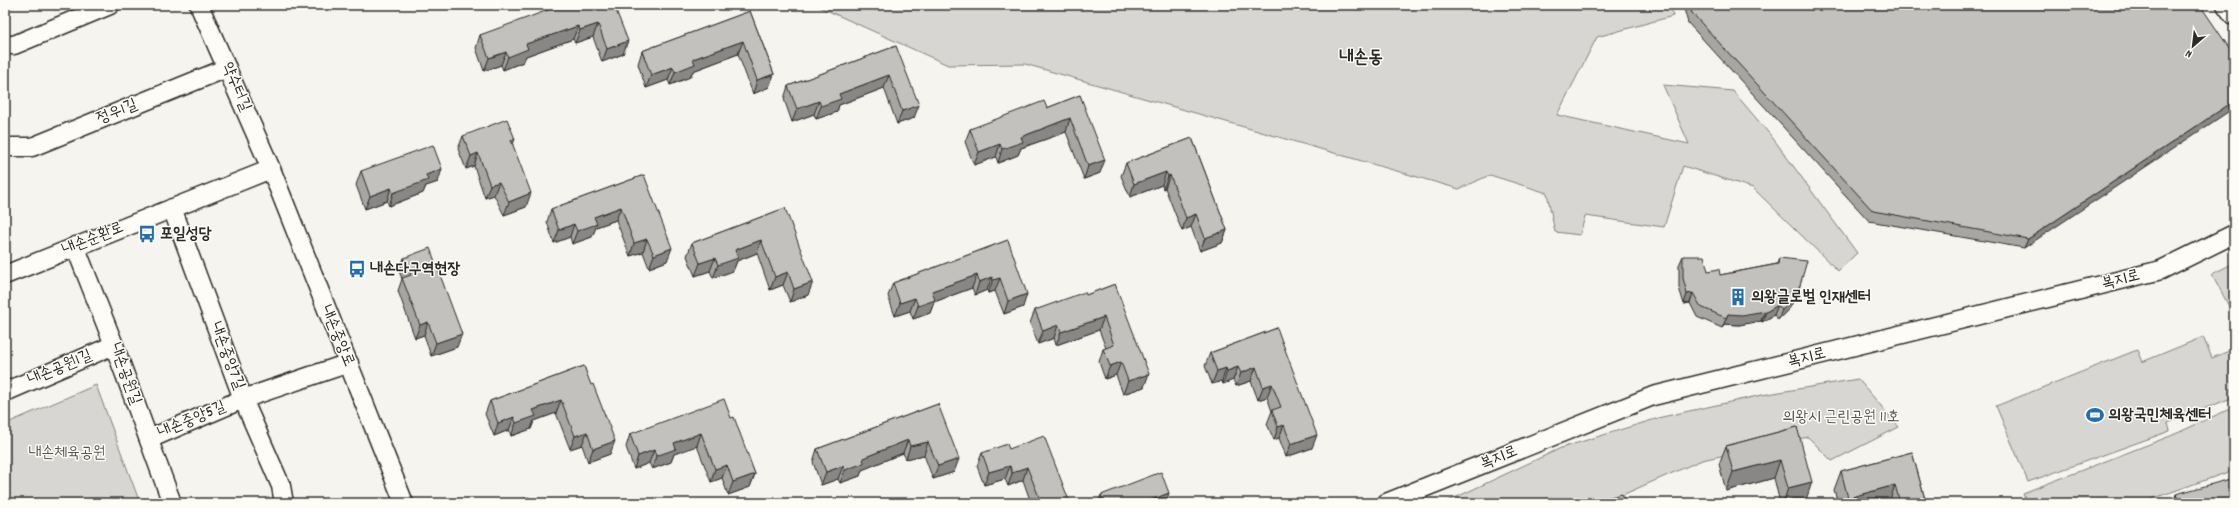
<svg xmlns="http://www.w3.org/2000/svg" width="2239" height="508" font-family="Dekko,'Poor Story',sans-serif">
  <rect width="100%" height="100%" fill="#f5f4ef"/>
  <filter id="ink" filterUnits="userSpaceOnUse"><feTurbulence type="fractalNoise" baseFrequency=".025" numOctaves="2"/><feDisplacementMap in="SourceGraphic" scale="8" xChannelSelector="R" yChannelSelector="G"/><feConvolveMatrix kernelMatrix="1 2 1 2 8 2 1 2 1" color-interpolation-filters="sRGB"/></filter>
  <g filter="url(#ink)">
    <!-- green -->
    <path fill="#d7d6d2" stroke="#81807e" d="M815,5H1670L1673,16L1597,37L1557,115L1689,144L1663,85L1733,91L1772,137L1857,253L1838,271L1753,188L1683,166L1664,227L1585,216L1580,235L1555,232L1547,193L1490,175L1459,189L1025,64L948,65Z
      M2234,263V316L2212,274Z
      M2203,337L2212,358L2234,349V397L2168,423L2170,431L2028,482L1996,406L2137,350L2142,362Z
      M1858,379L1899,427L1832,461L1808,437L1702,460L1604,503H1444L1561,448L1662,417L1762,395Z
      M96,385L140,503H5V424Z
      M2234,407V470L2140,503H2027L2023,493L2173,435Z"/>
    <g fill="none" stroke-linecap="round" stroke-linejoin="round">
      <!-- minor casing -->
      <g stroke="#2b2b2b" stroke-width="21">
        <path id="minor" d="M199,5L271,169L404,503
          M2226,5L2234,16
          M5,45H14L110,5
          M5,147H32L227,68
          M172,208L243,399L281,486L284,503
          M75,246L114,345L172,503
          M5,275L271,169
          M5,392L114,345
          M149,439L243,399L349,363
          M1386,503L1653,396L2161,270L2234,234"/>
      </g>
      <!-- minor -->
      <use href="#minor" stroke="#fdfcf7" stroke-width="18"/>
    </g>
    <!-- wall -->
    <path fill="#a7a6a3" stroke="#2b2b2b" d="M614,5L623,54L602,62L593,37L575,43L573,39L526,56L523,62L503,70L501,65L484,71L476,48L480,35Z
      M1683,5H2200L2024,248L1869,221L1688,23Z
      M750,11L774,74L769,87L753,94L738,54L693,71L690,77L670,85L668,80L646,88L638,64L642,51Z
      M896,46L914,118L897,124L884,88L839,105L837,112L816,119L814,114L792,122L784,99L788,86Z
      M1080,95L1100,173L1084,179L1066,132L1021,148L1018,155L998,163L996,157L974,165L965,142L970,129L1047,108Z
      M463,136L512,145L526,207L504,215L494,195L485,198L474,166L466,169L458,149Z
      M1192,138L1227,230L1222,243L1200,251L1191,227L1182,231L1165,188L1163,189L1162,185L1130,197L1121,176L1126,163Z
      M361,171L438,182L426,186L423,193L389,206L387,201L365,209L356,185Z
      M644,175L667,261L649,268L643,252L630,256L616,220L596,227L592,237L572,244L570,237L554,243L547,222L551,209Z
      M785,208L808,295L790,302L783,285L770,290L757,253L737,261L733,271L713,278L710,271L695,276L687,256L692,243Z
      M1008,240L1023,307L1004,314L995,291L988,293L987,290L975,295L972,288L934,302L930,313L913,319L910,311L895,316L888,296L893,283Z
      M1683,256L1708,271L1720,275L1777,264L1779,258L1800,285L1797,295L1789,309L1778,320L1774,315L1762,322L1761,321L1739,325L1724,324L1722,328L1697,317L1690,303L1684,304L1679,288V265Z
      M404,258L457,347L431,356L424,335L415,338L398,291L402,279L399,271Z
      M1115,284L1144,387L1123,394L1116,375L1105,379L1099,362L1103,349L1106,348L1099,330L1056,345L1054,338L1038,344L1030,323L1035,310L1086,295Z
      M1277,328L1312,448L1286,457L1279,438L1274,440L1267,424L1272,411L1267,397L1258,400L1251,381L1236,386L1233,380L1223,384L1222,381L1212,384L1205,366L1210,353Z
      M584,366L610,454L588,462L582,445L570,449L556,413L534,421L531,429L511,436L509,430L494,436L485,414L490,401Z
      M938,404L954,472L933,479L924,455L906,459L903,453L862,470L860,476L840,483L838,479L821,485L813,462L817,449Z
      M731,418L755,474L750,487L728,495L722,478L711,482L697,446L674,454L671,462L652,469L649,463L634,469L626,447L630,434Z
      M1797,427L1806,500L1795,503H1780L1774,478L1726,491L1719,464L1726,446Z
      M1009,449L1070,503H1031L1023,480L1008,486L1005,479L984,485L977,466L982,453Z
      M1912,452L1926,503H1838L1834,490L1841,471Z
      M2176,494L2234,503H2173Z
      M1101,495L1166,503H1098Z"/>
    <!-- shaded-wall -->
    <path fill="#888785" stroke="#2b2b2b" d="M598,24L593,37L575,43L580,30Z
      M578,26L573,39L526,56L523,62L503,70L508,57L526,44Z
      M628,41L623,54L602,62L607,49Z
      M743,41L738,54L693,71L690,77L670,85L675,72L693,59Z
      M506,52L501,65L484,71L489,58Z
      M673,67L668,80L646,88L651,75Z
      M774,74L769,87L753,94L757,80Z
      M889,75L884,88L839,105L837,112L816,119L821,106L839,94Z
      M819,101L814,114L792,122L797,109Z
      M2234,101V108L2024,248L2028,239Z
      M919,105L914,118L897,124L902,111Z
      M1070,118L1066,132L1021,148L1018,155L998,163L1002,149L1021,137Z
      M515,139L510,152L511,140Z
      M1000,144L996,157L974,165L979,152Z
      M478,153L474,166L466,169L471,156Z
      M1105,160L1100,173L1084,179L1088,166Z
      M442,169L438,182L426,186L423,193L389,206L393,193L426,175Z
      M1166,172L1162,185L1130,197L1134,184Z
      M1170,175L1165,188L1163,189L1168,176Z
      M499,182L494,195L485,198L490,185Z
      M391,188L387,201L365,209L370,196Z
      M531,193L526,207L504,215L509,202Z
      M621,207L616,220L596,227L592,237L572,244L577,231L594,217Z
      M1196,214L1191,227L1182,231L1186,218Z
      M574,224L570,237L554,243L559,230Z
      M1227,230L1222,243L1200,251L1205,238Z
      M647,239L643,252L630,256L634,243Z
      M761,240L757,253L737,261L733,271L713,278L718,265L735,250Z
      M672,248L667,261L649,268L654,255Z
      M715,258L710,271L695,276L700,263Z
      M788,272L783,285L770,290L775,277Z
      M977,275L972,288L934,302L930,313L913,319L918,306L932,291Z
      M992,277L987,290L975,295L979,282Z
      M1000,278L995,291L988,293L993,280Z
      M813,282L808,295L790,302L794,289Z
      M1800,285L1797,295L1789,309L1778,320L1782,310Z
      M1693,293L1690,303L1684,304L1687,294Z
      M1027,294L1023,307L1004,314L1008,301Z
      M915,298L910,311L895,316L900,303Z
      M1778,305L1774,315L1762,322L1766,312Z
      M1765,311L1761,321L1739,325L1724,324L1722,328L1728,314Z
      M1104,317L1099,330L1056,345L1061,332Z
      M428,322L424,335L415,338L420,325Z
      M1058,325L1054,338L1038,344L1043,331Z
      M462,334L457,347L431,356L436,343Z
      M1121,362L1116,375L1105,379L1110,366Z
      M1238,367L1233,380L1223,384L1227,371Z
      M1256,367L1251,381L1236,386L1241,373Z
      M1226,368L1222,381L1212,384L1217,371Z
      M1149,374L1144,387L1123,394L1128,381Z
      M1272,384L1267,397L1258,400L1263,387Z
      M561,400L556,413L534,421L531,429L511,436L516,423L533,410Z
      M514,417L509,430L494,436L498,423Z
      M1284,425L1279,438L1274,440L1278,427Z
      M587,432L582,445L570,449L575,436Z
      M701,433L697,446L674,454L671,462L652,469L656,456L674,443Z
      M1317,435L1312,448L1286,457L1291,444Z
      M908,440L903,453L862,470L860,476L840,483L845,470L863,458Z
      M615,441L610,454L588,462L593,449Z
      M928,442L924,455L906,459L910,446Z
      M654,450L649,463L634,469L638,456Z
      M959,459L954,472L933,479L938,466Z
      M1780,460L1774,478L1726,491L1733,472Z
      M727,465L722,478L711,482L715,469Z
      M843,466L838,479L821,485L826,472Z
      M1010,466L1005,479L984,485L989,472Z
      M1027,467L1023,480L1008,486L1012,473Z
      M755,474L750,487L728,495L733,482Z
      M1812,482L1806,500L1795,503H1783L1788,488Z
      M1895,485L1889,503H1846L1848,498Z
      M1169,493L1166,503H1143Z"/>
    <!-- building -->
    <path fill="#c2c1be" stroke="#2b2b2b" d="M562,5H614L628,41L607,49L598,24L580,30L578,26L526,44L528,49L508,57L506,52L489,58L480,35Z
      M1690,5H2200L2234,55V101L2028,239L1873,211L1692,13Z
      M750,11L774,74L757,80L743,41L693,59L695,64L675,72L673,67L651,75L642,51Z
      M896,46L919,105L902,111L889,75L839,94L841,99L821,106L819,101L797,109L788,86Z
      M1080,95L1105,160L1088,166L1070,118L1021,137L1023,142L1002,149L1000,144L979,152L970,129L1044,101L1047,108Z
      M507,119L515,139L511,140L531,193L509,202L499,182L490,185L478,153L471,156L463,136Z
      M1192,138L1227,230L1205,238L1196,214L1186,218L1170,175L1168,176L1166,172L1134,184L1126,163Z
      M433,145L442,169L426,175L428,180L393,193L391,188L370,196L361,171Z
      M644,175L672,248L654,255L647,239L634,243L621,207L594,217L597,224L577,231L574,224L559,230L551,209Z
      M785,208L813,282L794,289L788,272L775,277L761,240L735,250L738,258L718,265L715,258L700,263L692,243Z
      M1008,240L1027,294L1008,301L1000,278L993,280L992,277L979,282L977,275L932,291L935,300L918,306L915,298L900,303L893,283Z
      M430,248L462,334L436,343L428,322L420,325L402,278L411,275L404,258Z
      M1683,256H1704L1708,271L1719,269L1720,275L1778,264L1779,258L1807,261L1800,285L1793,299L1782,310L1778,305L1766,312L1765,311L1742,315L1728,314L1726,318L1701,307L1693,293L1687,294L1683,278Z
      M1115,284L1149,374L1128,381L1121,362L1110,366L1103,349L1114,345L1104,317L1061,332L1058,325L1043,331L1035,310L1085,292L1086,295Z
      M1277,328L1317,435L1291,444L1284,425L1278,427L1272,410L1281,407L1272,384L1263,387L1256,367L1241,373L1238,367L1227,371L1226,368L1217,371L1210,353Z
      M584,366L591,385L593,384L615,441L593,449L587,432L575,436L561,400L533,410L536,416L516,423L514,417L498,423L490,401Z
      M724,399L731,418L734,417L755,474L733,482L727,465L715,469L701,433L674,443L676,449L656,456L654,450L638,456L630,434Z
      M938,404L959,459L938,466L928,442L910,446L908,440L863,458L864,463L845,470L843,466L826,472L817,449Z
      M1797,427L1812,482L1788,488L1780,460L1733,472L1726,446Z
      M1044,436L1070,503H1039L1041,502L1027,467L1012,473L1010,466L989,472L982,453L1007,444L1009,449Z
      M1912,452L1926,503H1900L1895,485L1848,498L1841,471Z
      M1161,472L1169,493L1143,503H1104L1101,495Z
      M2234,478V503H2179L2176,494Z
      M1622,494L1625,503H1589Z
      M529,497L532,503H511Z"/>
  </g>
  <!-- icons -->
  <defs>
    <g id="bus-bare" transform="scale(1.38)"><path d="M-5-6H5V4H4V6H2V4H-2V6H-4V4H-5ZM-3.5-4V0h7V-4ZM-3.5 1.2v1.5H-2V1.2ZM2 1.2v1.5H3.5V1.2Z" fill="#1f6fb2" stroke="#fdfcf7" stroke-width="2.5" paint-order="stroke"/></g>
    <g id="building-bare" transform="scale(1.38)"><path d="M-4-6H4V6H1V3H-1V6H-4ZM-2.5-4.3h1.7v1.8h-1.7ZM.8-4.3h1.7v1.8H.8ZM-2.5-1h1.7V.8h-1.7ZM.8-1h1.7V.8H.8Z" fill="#1f6fb2" stroke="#fdfcf7" stroke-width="2.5" paint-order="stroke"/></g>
    <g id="stadium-bare" transform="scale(1.38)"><path d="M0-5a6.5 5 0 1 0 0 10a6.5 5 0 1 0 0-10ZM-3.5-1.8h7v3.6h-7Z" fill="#1f6fb2" stroke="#fdfcf7" stroke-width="2.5" paint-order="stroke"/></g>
  </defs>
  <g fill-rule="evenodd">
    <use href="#bus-bare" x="147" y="234"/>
    <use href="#bus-bare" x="357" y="269"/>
    <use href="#building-bare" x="1738" y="297"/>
    <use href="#stadium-bare" x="2095" y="415"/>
  </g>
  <g text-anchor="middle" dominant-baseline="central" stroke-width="3" stroke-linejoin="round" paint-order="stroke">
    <!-- street labels -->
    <g font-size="16" fill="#2b2b2b" stroke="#fdfcf7">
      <text transform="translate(236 87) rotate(67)">약수터길</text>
      <text transform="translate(117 112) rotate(-22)">정우1길</text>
      <text transform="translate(93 239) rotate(-22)">내손순환로</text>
      <text transform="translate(2121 280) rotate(-14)">복지로</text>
      <text transform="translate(337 336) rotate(67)">내손중앙로</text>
      <text transform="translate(227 356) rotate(69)">내손중앙7길</text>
      <text transform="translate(1807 358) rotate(-14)">복지로</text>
      <text transform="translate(60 368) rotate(-23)">내손공원1길</text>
      <text transform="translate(125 374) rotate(70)">내손공원길</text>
      <text transform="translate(192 420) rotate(-23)">내손중앙5길</text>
      <text transform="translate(1499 458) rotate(-22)">복지로</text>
    </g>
    <!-- poi labels -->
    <g font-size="16" font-weight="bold" fill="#2b2b2b" stroke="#fdfcf7" text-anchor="start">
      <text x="160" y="234">포일성당</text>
      <text x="370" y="269">내손다구역현장</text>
      <text x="1751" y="297">의왕글로벌 인재센터</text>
      <text x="2108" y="415">의왕국민체육센터</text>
    </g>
    <!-- park labels -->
    <g font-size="16" fill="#565655" stroke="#fdfcf7">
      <text x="1841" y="417">의왕시 근린공원 11호</text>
      <text x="67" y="453">내손체육공원</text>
    </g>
    <!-- quarter labels -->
    <g font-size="18" font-weight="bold" fill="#2b2b2b" stroke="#fdfcf7">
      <text x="1361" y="58">내손동</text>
    </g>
  </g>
  <!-- margin -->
  <rect width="2239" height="508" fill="none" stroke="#fdfcf7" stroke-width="20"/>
  <rect x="10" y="10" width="2219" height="488" fill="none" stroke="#2b2b2b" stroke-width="1.5" filter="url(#ink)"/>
  <!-- north arrow -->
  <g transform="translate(2193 46) rotate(208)" stroke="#fdfcf7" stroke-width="3" paint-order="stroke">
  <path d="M0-3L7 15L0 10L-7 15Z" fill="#2b2b2b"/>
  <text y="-6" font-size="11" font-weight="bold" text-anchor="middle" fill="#2b2b2b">N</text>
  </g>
</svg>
